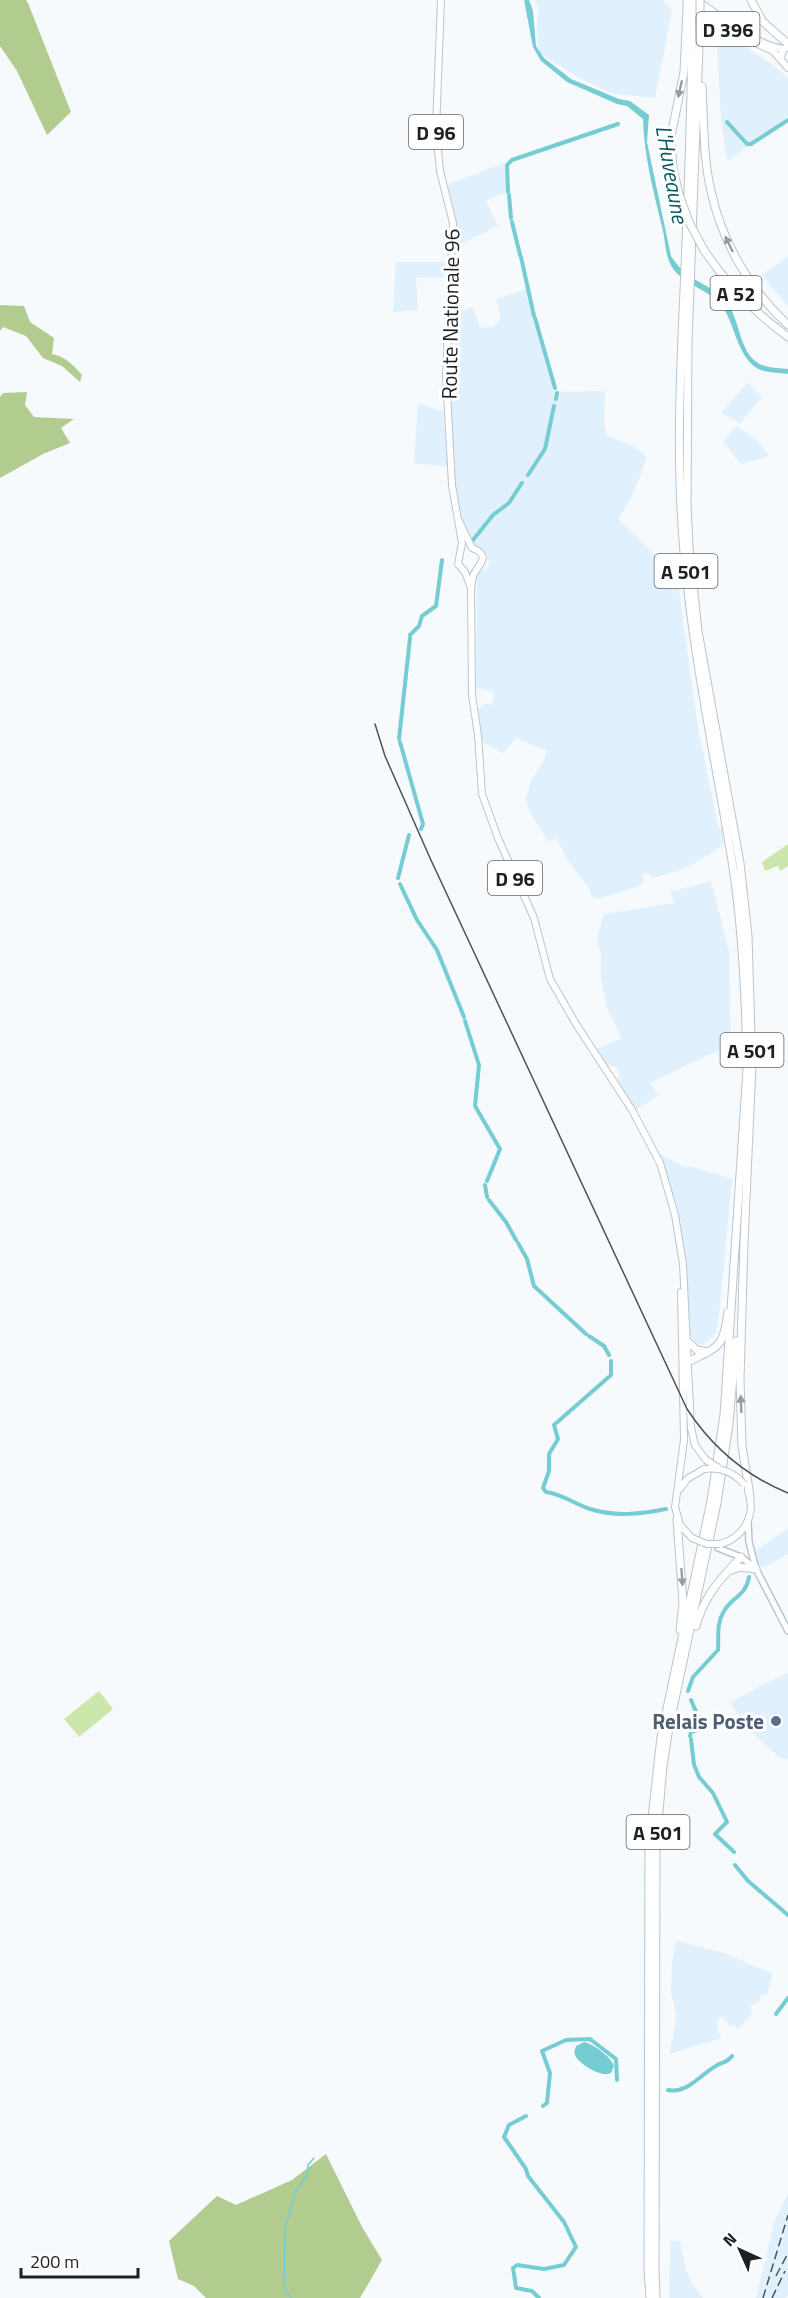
<svg xmlns="http://www.w3.org/2000/svg" width="788" height="2298" font-family="'Titillium Web',sans-serif">
  <rect width="100%" height="100%" fill="#f6fafd"/>
  <!-- built -->
  <path fill="#e0f0fd" d="M535,0H663L672,11L655,98L610,93L576,76L539,53L537,27L538,8Z
    M716,27L769,62L788,78V117L746,145L747,147L727,161L721,118Z
    M505,163L506,192L486,201L498,226L456,246V225L448,184Z
    M788,256V307L762,275Z
    M396,262H447L445,277L416,278L418,310L393,312Z
    M527,289L533,316L555,392L605,391L604,420L606,435L637,448L647,458L632,496L618,519L677,577L698,727L718,827H722L724,844L707,857L706,856L684,869L653,878L646,873L642,875L644,880L640,886L597,899L592,897L587,885L568,861L557,838L548,842L529,810L526,799L531,781L543,762L547,751L516,738L503,753L481,741L477,710L486,703L492,705L494,692L476,688L477,577L479,572L488,568L490,562L480,549L471,542L460,515L453,471L450,412L449,344L455,339L449,334L450,315L473,307L480,328L494,326L501,319L496,299Z
    M748,382L762,397L740,423L721,413Z
    M418,404L443,411L448,467L414,463Z
    M736,426L759,442L769,456L741,464L723,442Z
    M711,881L729,951L731,1044L650,1083L658,1095L636,1110L618,1083L619,1073L615,1067L608,1065L604,1062L596,1050L622,1038L607,1008L601,978V955L597,938L604,914L675,903L670,892Z
    M660,1154L684,1167L690,1166L732,1179L721,1298L716,1334L703,1345L696,1343L690,1334L685,1251L677,1208Z
    M788,1528V1554L767,1566L759,1567L753,1553Z
    M788,1673V1760L779,1757L751,1732L730,1703L762,1685Z
    M676,1941L721,1952L773,1974L766,1995L762,1994L758,2003L750,2006L752,2014L738,2029L734,2025L731,2026L722,2017L716,2022L721,2038L669,2054L673,2039L676,2014L671,1991L672,1965Z
    M788,2193V2296L786,2298H756L774,2223Z
    M670,2241H680L686,2270L693,2285L703,2298H669Z"/>
  <!-- green -->
  <path fill="#cde6ab" d="M788,844V866L780,871L778,866L765,871L762,862Z
    M99,1691L113,1709L79,1737L64,1719Z"/>
  <!-- forest -->
  <path fill="#b2cb8f" d="M0,0H26L28,3L71,112L47,135L17,71L0,46Z
    M0,305L24,306L30,322L54,338L52,354C66,357 72,364 82,375L80,382L62,366L43,358L26,336L3,327L0,331Z
    M27,392L25,405L34,417L74,419L61,428L70,443L43,454L0,478V397L3,393Z
    M326,2154L362,2227L382,2260L360,2298H206L194,2286L178,2279L169,2241L217,2196L236,2205L292,2180Z"/>
  <!-- water -->
  <path fill="#75cdd3" d="M524,0H529L533,11L536,46L544,58L571,79L619,99L630,101L649,115L647,142L671,256C687,282 708,282 725,300C741,317 738,359 765,366C772,368 780,368 788,369V374C780,373 769,373 761,370C739,362 735,326 724,309C714,291 687,287 674,270C665,258 666,245 663,231C654,193 644,157 643,119L627,106L617,104L567,82L541,61L533,47Z
    M584,2042C594,2044 611,2057 614,2066L611,2073C602,2078 581,2065 576,2057C573,2052 575,2050 576,2046Z"/>
  <g fill="none" stroke-linecap="round" stroke-linejoin="round">
    <!-- stream -->
    <path stroke="#75cdd3" stroke-width="1.5" d="M291,2298L284,2288L285,2228L295,2192L307,2175L308,2165L314,2158"/>
    <!-- canal -->
    <path stroke="#75cdd3" stroke-width="4" d="M727,122L747,144H751L788,120
      M508,192L507,165L512,160L618,124
      M509,195L511,218
      M512,222L520,255
      M521,257L534,316
      M535,318L555,388
      M556,399L557,393
      M528,475L545,449L554,406
      M473,540L493,515L509,503L522,483
      M410,635L419,626L422,616L436,606L442,560
      M399,739L410,638
      M400,742L423,824L421,829
      M398,878L409,835
      M400,884L417,920L437,950L464,1017
      M465,1021L479,1065L475,1106L500,1149L487,1181
      M485,1185L487,1197
      M489,1200L506,1222L516,1240
      M518,1243L527,1259L534,1286L586,1334
      M589,1336L604,1346L609,1355
      M611,1361V1375L554,1425L558,1439L549,1454V1471L543,1488L546,1492C562,1494 575,1504 590,1509C615,1517 641,1514 666,1509
      M688,1691L693,1677L718,1650C719,1636 716,1624 724,1611C732,1597 746,1596 749,1577
      M690,1736L691,1732L703,1728L691,1700
      M691,1739L694,1765
      M695,1767L699,1777L713,1793L727,1822L715,1834L734,1852
      M735,1865L748,1881L788,1915
      M776,2014L788,1998
      M668,2090C687,2094 701,2074 716,2066C722,2062 727,2063 732,2056
      M543,2106L547,2103L550,2073L542,2051L566,2040L590,2039L616,2059L617,2080
      M526,2116L509,2125L504,2137L526,2169L528,2176L564,2222L576,2247L564,2265L544,2269L517,2265L513,2268L516,2288L532,2291L539,2298"/>
    <!-- secondary casing -->
    <g stroke="#bbc4cc" stroke-width="8">
      <path id="secondary" d="M748,1521L749,1542L756,1569L788,1631
        M718,1548L741,1557L755,1568"/>
    </g>
    <!-- primary casing -->
    <g stroke="#bbc4cc" stroke-width="8">
      <path id="primary" d="M441,0L436,129L440,171L453,223L446,375L452,485L462,543L458,564L465,572L471,588
        M697,0C720,16 756,46 785,49
        M689,2L734,33L773,51L781,60
        M787,47L782,52L781,60L788,68
        M459,521L472,548C492,556 479,564 474,574C472,578 472,584 471,589L472,695L478,735L482,794L498,838L534,918L550,979L576,1024L632,1110L660,1163L675,1215L683,1264L691,1428L695,1445L706,1460
        M681,1292L684,1440L675,1507L680,1525L692,1538
        M680,1489L687,1479L704,1469
        M720,1544C743,1538 757,1515 748,1491"/>
    </g>
    <!-- motorway casing -->
    <g stroke="#bbc4cc" stroke-width="9">
      <path id="motorway" d="M751,0L763,22L788,44
        M700,19L688,342L687,505L689,547L698,631L740,863L748,936L752,1066L744,1242L740,1379L742,1446L750,1496
        M702,86C704,121 703,157 711,191C722,242 750,290 788,325
        M679,194L673,169L671,136L684,72L687,10
        M704,250C727,285 754,312 788,337
        M687,1341L697,1350L708,1352
        M688,1362C719,1346 723,1349 728,1312
        M677,1519L683,1603L680,1630
        M732,1570L739,1567L756,1569
        M696,1626C704,1596 721,1578 741,1557
        M650,2298L648,2270L649,1845L661,1737L711,1501L724,1415L747,1069C746,1002 743,934 733,867C716,762 693,658 684,552C676,465 680,377 684,291C688,198 692,106 692,14
        M656,2298L655,2268L656,1845L663,1766L669,1727L717,1503L729,1424L736,1341"/>
    </g>
    <!-- secondary -->
    <use href="#secondary" stroke="#fff" stroke-width="5"/>
    <!-- primary -->
    <use href="#primary" stroke="#fff" stroke-width="6"/>
    <!-- motorway -->
    <use href="#motorway" stroke="#fff" stroke-width="7"/>
    <!-- tram -->
    <path stroke="#4e5255" stroke-width="1.5" d="M375,724L385,756L430,858L687,1409C712,1447 746,1476 788,1493"/>
    <!-- rail -->
    <path stroke="#4e5255" stroke-width="1.5" stroke-dasharray="9 4.5" stroke-linecap="butt" d="M776,2276L788,2253
      M763,2298L788,2215
      M772,2298L785,2271"/>
    <!-- primary-bridge casing -->
    <g stroke="#bbc4cc" stroke-width="8" stroke-linecap="butt">
      <path id="primary-bridge" d="M706,1460L719,1468
        M704,1469C721,1467 733,1472 744,1484
        M692,1538L707,1544H720"/>
    </g>
    <!-- motorway-bridge casing -->
    <g stroke="#bbc4cc" stroke-width="9" stroke-linecap="butt">
      <path id="motorway-bridge" d="M692,0V14
        M700,0V19
        M687,10V0
        M679,194L689,222L704,250"/>
    </g>
    <!-- primary-bridge -->
    <use href="#primary-bridge" stroke="#fff" stroke-width="6"/>
    <!-- motorway-bridge -->
    <use href="#motorway-bridge" stroke="#fff" stroke-width="7"/>
  </g>
  <!-- one-way arrows -->
  <defs><path id="oneway-solid" d="M-6-.8H1V-3.2L6.5 0L1 3.2V.8H-6Z" transform="scale(1.5)"/></defs>
  <g fill="#999b9c">
    <use href="#oneway-solid" transform="translate(680 89) rotate(103)"/>
    <use href="#oneway-solid" transform="translate(729 244) rotate(-116)"/>
    <use href="#oneway-solid" transform="translate(741 1404) rotate(-92)"/>
    <use href="#oneway-solid" transform="translate(682 1577) rotate(86)"/>
  </g>
  <!-- markers -->
  <circle fill="#5c6f8a" stroke="#fff" stroke-width="2" cx="776" cy="1721" r="6"/>
  <g text-anchor="middle" dominant-baseline="central" stroke-width="6" stroke-linejoin="round" paint-order="stroke">
    <!-- shield labels -->
    <g fill="#fff" stroke="#616466" stroke-width="1.5">
      <rect x="696.5" y="12" width="63" height="34" rx="4.5"/>
      <rect x="409" y="115" width="54" height="34" rx="4.5"/>
      <rect x="710.5" y="276" width="51" height="34" rx="4.5"/>
      <rect x="654.5" y="554" width="63" height="34" rx="4.5"/>
      <rect x="488" y="861" width="54" height="34" rx="4.5"/>
      <rect x="720.5" y="1033" width="63" height="34" rx="4.5"/>
      <rect x="626.5" y="1815" width="63" height="34" rx="4.5"/>
    </g>
    <g font-size="20" font-weight="bold" fill="#1d2124">
      <text x="728" y="29">D 396</text>
      <text x="436" y="132">D 96</text>
      <text x="736" y="293">A 52</text>
      <text x="686" y="571">A 501</text>
      <text x="515" y="878">D 96</text>
      <text x="752" y="1050">A 501</text>
      <text x="658" y="1832">A 501</text>
    </g>
    <!-- street labels -->
    <g font-size="21" fill="#1d2124" stroke="#fff">
      <text transform="translate(450 314) rotate(-89)">Route Nationale 96</text>
    </g>
    <!-- service labels -->
    <g font-size="21" font-weight="bold" fill="#4e5e75" stroke="#fff" text-anchor="end">
      <text x="764" y="1721">Relais Poste</text>
    </g>
    <!-- water labels -->
    <g font-size="22" font-style="italic" fill="#08595d" stroke="#fff">
      <text transform="translate(672 174) rotate(80)">L'Huveaune</text>
    </g>
  </g>
  <!-- north arrow -->
  <g transform="translate(740 2250) rotate(315)" stroke="#ffffff" stroke-width="4.5" paint-order="stroke">
  <path d="M0-4.5L10 22L0 15L-10 22Z" fill="#1d2124"/>
  <text y="-9" font-size="16" font-weight="bold" text-anchor="middle" fill="#1d2124">N</text>
  </g>
  <!-- scale -->
  <path d="M21 2268v9h117v-9" fill="none" stroke="#1d2124" stroke-width="3"/>
  <text x="30" y="2268" font-size="18" fill="#1d2124" stroke="#ffffff" stroke-width="4.5" paint-order="stroke">200 m</text>
</svg>
